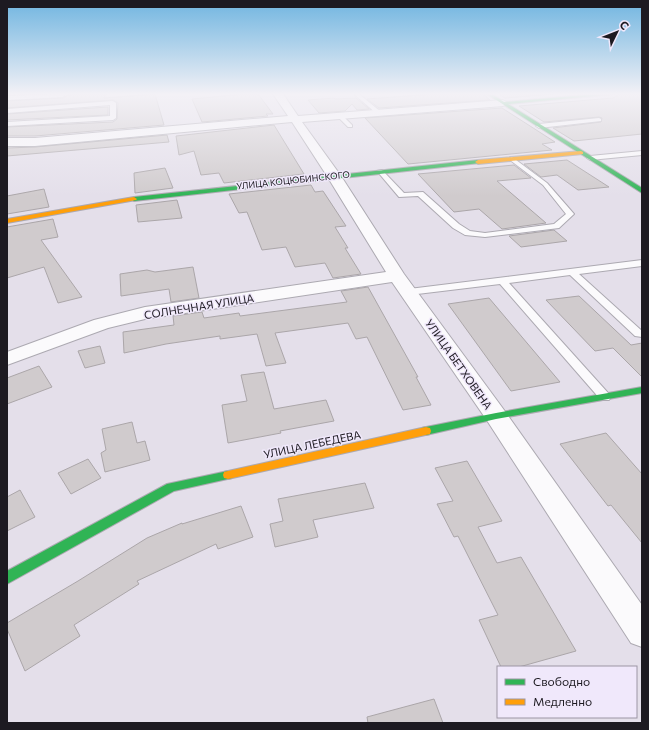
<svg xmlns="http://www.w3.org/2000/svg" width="649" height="730" font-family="Commissioner,sans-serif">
  <rect width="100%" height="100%" fill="#e4dfea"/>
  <!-- building -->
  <path fill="#d0cbcd" stroke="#aba6a9" d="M80,94H106L104,98L155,94L164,125L35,136H7V127L113,122L117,119L118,103L113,100L7,108V101L63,98L68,95Z
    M244,94H258L273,114H266L268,116L202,122L192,99Z
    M433,94H483L490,100L379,108L367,99Z
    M499,94H554L505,98Z
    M619,94H642V134L574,141L553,128L601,122L602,118L599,117L544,122L519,106L613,98Z
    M334,98L335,99L356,98L369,109L357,110L352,104L345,111L319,113L308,100Z
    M108,107V115L7,120V114Z
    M502,108L555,142L542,144L552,150L408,164L365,118Z
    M274,125L304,174L224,183L219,173L201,175L194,151L179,155L176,136Z
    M167,135L169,142L7,156V148L35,147Z
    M567,160L609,187L578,190L557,175L541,177L524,164Z
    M514,165L531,178L497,181L546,223L502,229L479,209L454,212L418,174Z
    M165,168L173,188L135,193L134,173Z
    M311,185L315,192L323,191L346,226L335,227L348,248H345L361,274L333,278L325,263L295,267L286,247L262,250L247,212L239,213L229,194Z
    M44,189L49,207L7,214V196Z
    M177,200L182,218L138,222L136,205Z
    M53,219L58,237L41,240L82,297L58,303L44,267L7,278V227Z
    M554,230L567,241L521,247L509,236Z
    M193,267L199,298L171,302L169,289L121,296L120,274L147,270L155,272Z
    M368,287L418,377H416L431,405L403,410L367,337L356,339L348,323L275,333L286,363L266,366L257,334L220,339V336L166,344L124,353L123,332L174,325L173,316L202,312L204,318L239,313L240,316L347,302L341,291Z
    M579,296L631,345L642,343V377L613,348L595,351L546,300Z
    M489,298L560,382L511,391L448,304Z
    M100,346L105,363L85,368L78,351Z
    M39,366L52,387L7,404V378Z
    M264,372L274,409L326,400L334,421L280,431L281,433L228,443L222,405L247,401L241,375Z
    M132,422L137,443L145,441L150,460L105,472L101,453L106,450L102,429Z
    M606,433L642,474V543L611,505L608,506L560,444Z
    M88,459L101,478L71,494L58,473Z
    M467,461L502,521L478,527L497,563L521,557L576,651L519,667H501L479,620L498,615L458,536L454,537L437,504L453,501L435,468Z
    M365,483L374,508L313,520L318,537L275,547L270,524L283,521L278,499Z
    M20,490L35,517L7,531V497Z
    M241,506L253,537L218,549L216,544L137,581L139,584L74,625L80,636L25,671L7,629V623L78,581L147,538L182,523V524Z
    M434,699L443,723H368L367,717Z"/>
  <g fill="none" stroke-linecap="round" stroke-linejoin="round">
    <!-- lane casing -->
    <g stroke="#aca9b1" stroke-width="2">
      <path id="lane" d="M65,94L63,97L7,100V96Z
        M354,94H359L381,112V114H377Z
        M113,101L116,103V118L113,120L7,126V122L110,116V105L7,113V109Z
        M338,115H342L352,125V127H348L338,117Z
        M599,118L601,119V121L539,128L536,126L539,124Z
        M642,151V155L590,160L587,158L590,156Z
        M512,157L547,183L574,214L559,228L485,237L465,235L453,228L418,196L399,197L377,171L382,170L404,193L423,192L459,224L470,231L485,233L554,224L566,214L543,185L510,160L509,159Z
        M642,260V266L579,274L642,331V337L635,336L570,275L509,283L609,394L611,397L609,400H601L500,284L409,295L404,292L409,289Z"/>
    </g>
    <!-- street casing -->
    <g stroke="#aca9b1" stroke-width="2">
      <path id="street" d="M273,94H283L298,116L503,100L508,103L503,106L302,122L341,176L404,274L504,410L642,605V647L631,643L488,422L392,282L145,319L108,328L7,365V352L94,320L145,307L386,272L327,176L292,122L35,146H7V138H35L288,116Z"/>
    </g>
    <!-- fast casing -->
    <g stroke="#aca9b1" stroke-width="2">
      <path id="fast" d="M487,94H492L504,102L596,94H615L508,104L642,188V193Z
        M478,160L480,161V163L134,201L131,199L134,197Z
        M642,387V393L496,419L426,435L422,434L421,431L422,428L426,427L496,413Z
        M228,471L232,472L233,475L232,478L174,491L7,584V571L167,484Z"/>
    </g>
    <!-- slow casing -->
    <g stroke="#aca9b1" stroke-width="2">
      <path id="slow" d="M581,151L583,152V154L478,164L475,162L478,160Z
        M134,197L137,199L136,200L7,223V219Z
        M426,427L430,428L431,431L430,434L228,479L224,478L223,475L224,472L228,471Z"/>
    </g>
    <!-- lane -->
    <use href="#lane" fill="#fbfafc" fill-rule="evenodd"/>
    <!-- street -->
    <use href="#street" fill="#fbfafc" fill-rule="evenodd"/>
    <!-- fast -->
    <use href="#fast" fill="#30b455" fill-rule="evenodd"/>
    <!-- slow -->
    <use href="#slow" fill="#ff9f0a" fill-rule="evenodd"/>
  </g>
  <!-- sky -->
  <linearGradient id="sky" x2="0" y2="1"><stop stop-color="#70b5e0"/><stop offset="0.48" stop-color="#f3f1f6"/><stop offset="1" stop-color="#f3f1f6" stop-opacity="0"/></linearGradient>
  <rect width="649" height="196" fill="url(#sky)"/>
  <g text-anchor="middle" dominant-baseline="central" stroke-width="3" stroke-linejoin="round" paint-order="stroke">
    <!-- far-street labels -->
    <g font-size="9" fill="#1d1a21" stroke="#f0e8fb">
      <text transform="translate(293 180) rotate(-6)">УЛИЦА КОЦЮБИНСКОГО</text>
    </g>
    <!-- street labels -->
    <g font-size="11" fill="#1d1a21" stroke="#f0e8fb">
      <text transform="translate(199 306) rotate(-9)">СОЛНЕЧНАЯ УЛИЦА</text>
      <text transform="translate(459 364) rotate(55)">УЛИЦА БЕТХОВЕНА</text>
      <text transform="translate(312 444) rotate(-12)">УЛИЦА ЛЕБЕДЕВА</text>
    </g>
  </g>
  <!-- border -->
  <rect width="649" height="730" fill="none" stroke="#1d1a21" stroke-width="16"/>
  <!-- legend -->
  <rect x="497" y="666" width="140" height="52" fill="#f0e8fb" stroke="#9c96a4"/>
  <rect x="505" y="679" width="20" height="6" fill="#30b455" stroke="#9c96a4"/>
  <text x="533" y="686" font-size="12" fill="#1d1a21">Свободно</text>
  <rect x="505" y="699" width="20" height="6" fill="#ff9f0a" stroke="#9c96a4"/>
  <text x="533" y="706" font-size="12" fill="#1d1a21">Медленно</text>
  <!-- north arrow -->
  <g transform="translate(617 32) rotate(47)" stroke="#f0e8fb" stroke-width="3" paint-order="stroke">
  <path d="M0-3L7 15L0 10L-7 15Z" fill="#1d1a21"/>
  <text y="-6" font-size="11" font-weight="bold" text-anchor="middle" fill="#1d1a21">С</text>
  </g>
</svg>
